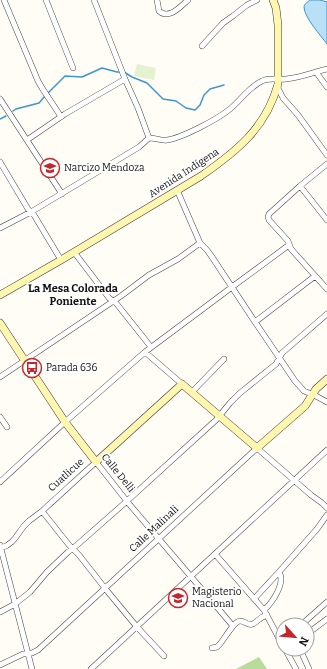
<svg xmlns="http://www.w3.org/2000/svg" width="327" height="669" font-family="Bitter,serif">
  <rect width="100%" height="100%" fill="#fffdf5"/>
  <!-- forest -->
  <path fill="#b9dc9c" d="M259,657L267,669H236Z"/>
  <!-- pitch -->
  <path fill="#e6f2cf" d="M137,64L156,68L154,80L134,76Z"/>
  <!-- water -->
  <path fill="#b9e0f7" stroke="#3f96cf" d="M310,0H320L327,2V44C321,36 304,17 304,7C304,4 308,2 310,0Z"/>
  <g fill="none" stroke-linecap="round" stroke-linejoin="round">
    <!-- stream -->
    <path stroke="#3f96cf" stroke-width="1.5" d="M124,72L132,77L147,83L163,99L176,101L186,108L195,110L200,105L204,95L210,89L224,85
      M48,93L65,76L82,77L102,68L117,72H120
      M13,111L16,109L39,103L45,96
      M0,119L6,116"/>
    <!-- street casing -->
    <g stroke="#444" stroke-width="6">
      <path id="street" d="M4,0L38,81C45,94 54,105 61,117
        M46,0L73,68
        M94,0L125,79L138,108L149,138
        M157,0L159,11C169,20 180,7 188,0
        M202,46L223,23L233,16L247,5L257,0
        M316,72L327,87
        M277,86L283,98L298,115L327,155
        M0,99L62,194
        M27,140L65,114L125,79
        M0,162L28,209L34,215L61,260
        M327,164L300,186L269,214L268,217L269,220L288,241L291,249L327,289
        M300,186L327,220
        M177,190L197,236L200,243L207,250L212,257L255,322L295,381L304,391L316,396L327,402
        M0,228L31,212L139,147L149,138C156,138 161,141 167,140C182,138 218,119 230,109C241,100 249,87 262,81C269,77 278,80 286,79C300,78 314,72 327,69
        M74,252L109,298L116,303L151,347
        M255,322L315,276
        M145,352L182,384
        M0,377L121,296L149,275L178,259L200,243
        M192,392L224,359
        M0,417L7,427
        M0,482L65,422L145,352L232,287L289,245
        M42,511L69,545L79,555L108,592L137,627L164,656
        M0,545L32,669
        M1,548C17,543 17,531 29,521C33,518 37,515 41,512C60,495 78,478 96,462L130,505L233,626
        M215,554L264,610L283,646
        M254,599L279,572L317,529L327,515
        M264,610C272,603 286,583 279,572
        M0,612L15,604L30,592L47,572L68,552L77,545L127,501L216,420L230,403L240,393L276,364L282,353L327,314
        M301,625L327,602
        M307,634L327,619
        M212,648L217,647L219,645C224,640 234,621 240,621C245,621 248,626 253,624C258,621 260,617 267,615
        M285,649L296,669
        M300,649L309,669
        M0,665L23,654L32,653L38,650L257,448L311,495L322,503L327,508
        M91,669L327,450"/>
    </g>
    <!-- secondary casing -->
    <g stroke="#333" stroke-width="8">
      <path id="secondary" d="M0,295L61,260L201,176C237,151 266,128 278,84V25L276,8L273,0
        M0,323L65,422L96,462L182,384L257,448L305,406L316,389L327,379"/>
    </g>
    <!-- street -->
    <use href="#street" stroke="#fff" stroke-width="5"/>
    <!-- secondary -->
    <use href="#secondary" stroke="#fff6b0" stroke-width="7"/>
  </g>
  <!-- icons -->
  <defs>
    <g id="school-ring" transform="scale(1)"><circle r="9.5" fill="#fff" stroke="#c4262e" stroke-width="1.5"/><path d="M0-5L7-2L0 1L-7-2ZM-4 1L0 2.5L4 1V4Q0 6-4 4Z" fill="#c4262e"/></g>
    <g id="bus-ring" transform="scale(1)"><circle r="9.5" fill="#fff" stroke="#c4262e" stroke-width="1.5"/><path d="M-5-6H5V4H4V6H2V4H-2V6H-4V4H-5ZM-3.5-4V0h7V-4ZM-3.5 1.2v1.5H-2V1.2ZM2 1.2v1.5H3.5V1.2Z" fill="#c4262e"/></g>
  </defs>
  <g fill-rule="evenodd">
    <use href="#school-ring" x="50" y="168"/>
    <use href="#bus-ring" x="32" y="368"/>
    <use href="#school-ring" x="178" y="598"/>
  </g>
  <g text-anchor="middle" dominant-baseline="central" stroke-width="4" stroke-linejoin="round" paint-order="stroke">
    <!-- poi labels -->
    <g font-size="10" fill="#111" stroke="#fff" text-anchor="start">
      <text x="64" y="168">Narcizo Mendoza</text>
      <text x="46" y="368">Parada 636</text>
      <text x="192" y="592">Magisterio<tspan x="192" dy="12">Nacional</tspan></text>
    </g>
    <!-- street labels -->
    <g font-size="10" fill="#111" stroke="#fff">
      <text transform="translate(184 173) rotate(-33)">Avenida Indígena</text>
      <text transform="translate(118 473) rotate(51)">Calle Delli</text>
      <text transform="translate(66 475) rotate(-42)">Cuatlicue</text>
      <text transform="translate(154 529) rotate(-43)">Calle Malinali</text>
    </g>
    <!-- neighbourhood labels -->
    <g font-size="11" font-weight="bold" fill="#111" stroke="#fff">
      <text x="73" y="288">La Mesa Colorada<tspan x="73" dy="13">Poniente</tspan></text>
    </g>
  </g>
  <!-- north arrow -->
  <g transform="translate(295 637) rotate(117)"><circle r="19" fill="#ffffff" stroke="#a0a0a0"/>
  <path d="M0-3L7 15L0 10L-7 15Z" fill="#c4262e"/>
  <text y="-6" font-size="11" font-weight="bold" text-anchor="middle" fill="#111111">N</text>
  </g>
</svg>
